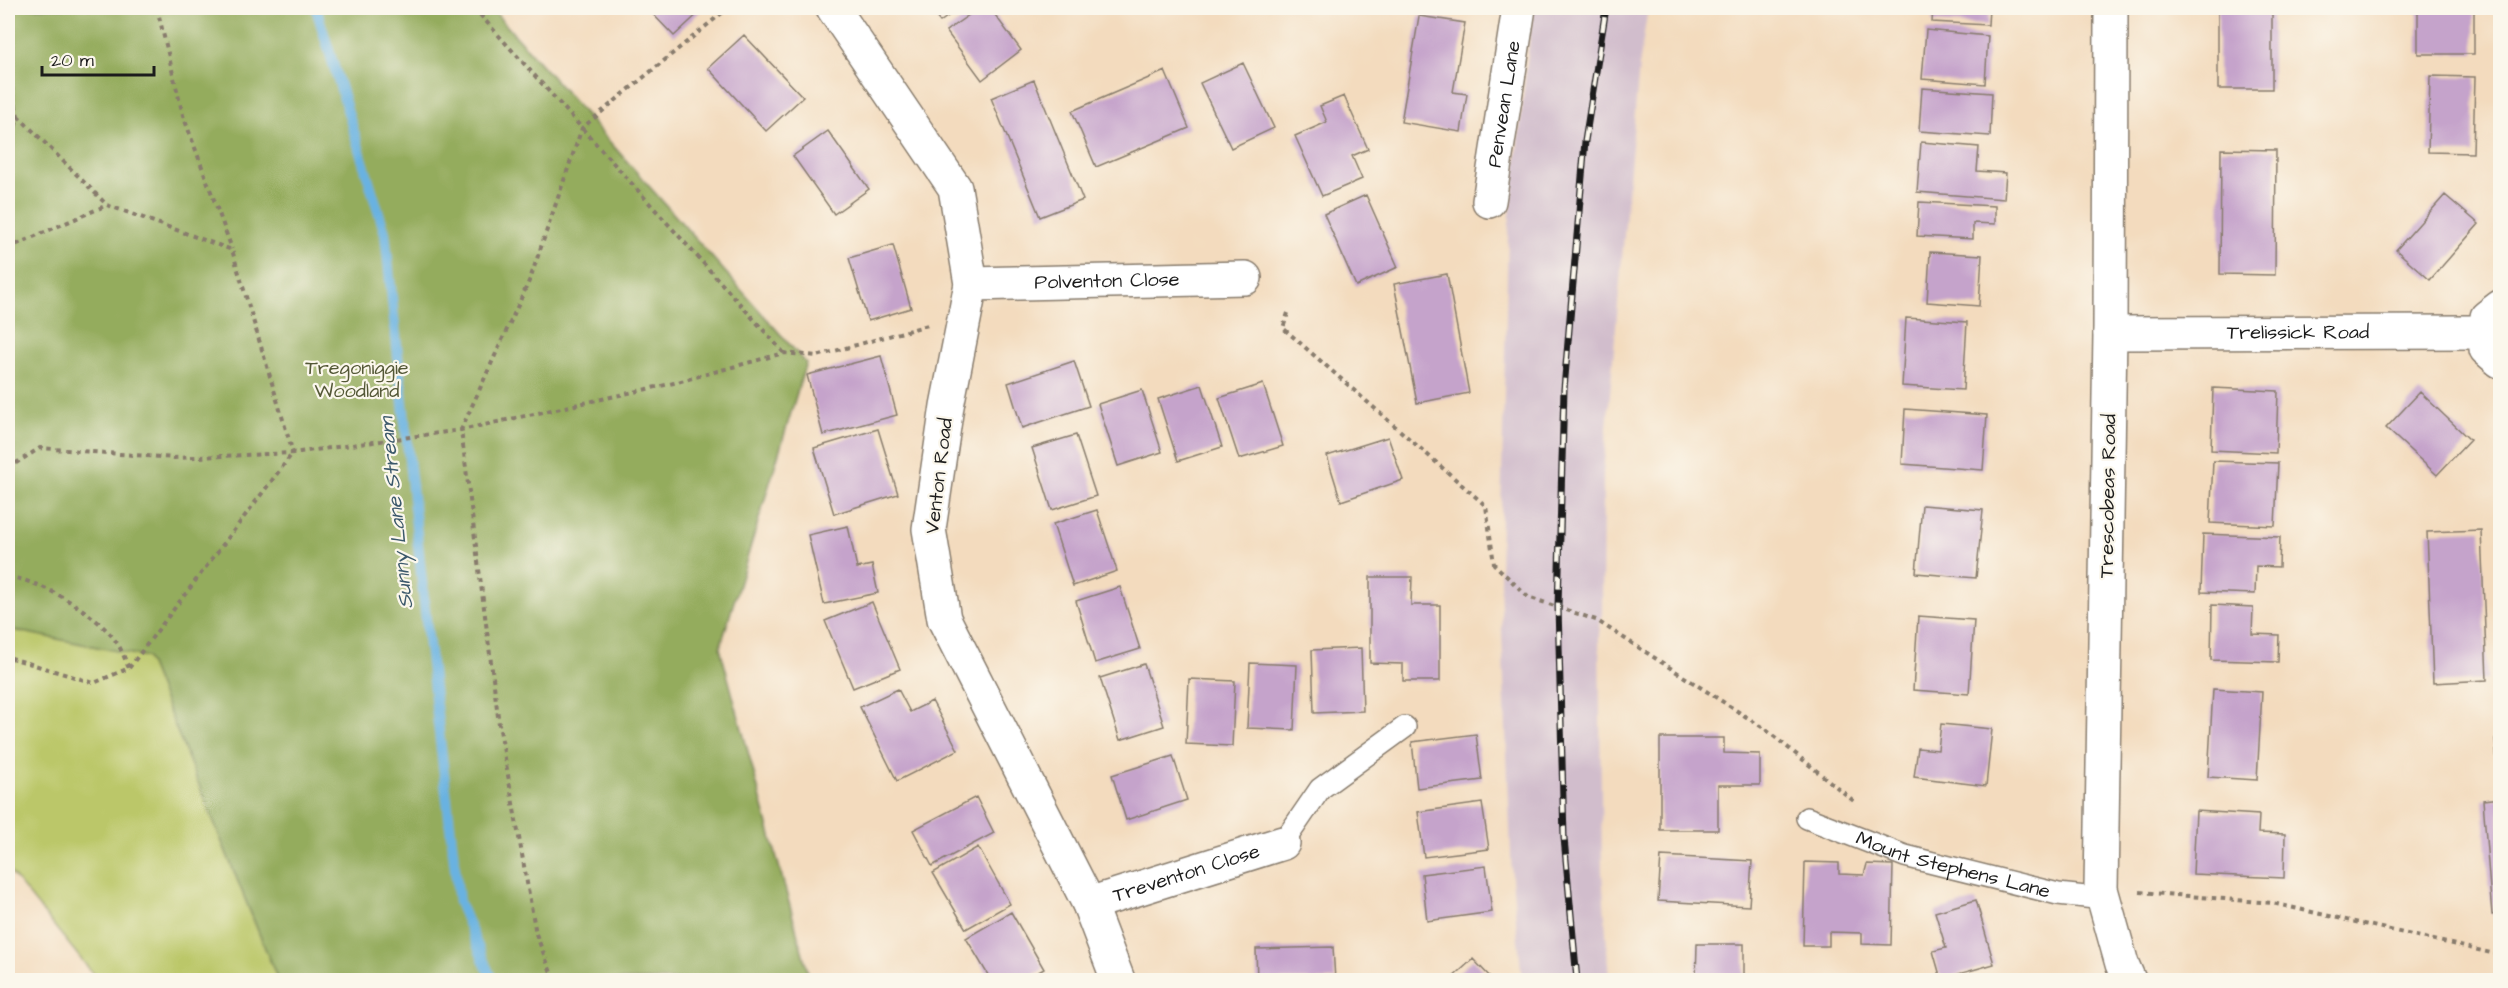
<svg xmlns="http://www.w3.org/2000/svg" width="2508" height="988" font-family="'Architects Daughter',sans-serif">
  <rect width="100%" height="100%" fill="#fbf7ec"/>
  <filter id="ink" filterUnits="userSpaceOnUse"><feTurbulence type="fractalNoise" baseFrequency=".0167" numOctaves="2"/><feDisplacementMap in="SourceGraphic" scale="12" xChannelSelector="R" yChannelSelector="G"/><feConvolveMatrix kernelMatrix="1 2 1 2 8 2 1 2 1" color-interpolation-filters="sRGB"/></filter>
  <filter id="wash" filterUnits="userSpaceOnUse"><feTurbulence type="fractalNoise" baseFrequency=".008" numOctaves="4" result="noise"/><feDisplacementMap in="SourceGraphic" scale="24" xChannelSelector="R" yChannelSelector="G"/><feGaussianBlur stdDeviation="1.35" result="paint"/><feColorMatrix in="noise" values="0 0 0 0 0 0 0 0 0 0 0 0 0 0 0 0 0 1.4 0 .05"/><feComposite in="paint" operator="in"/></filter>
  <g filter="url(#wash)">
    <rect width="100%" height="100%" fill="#f3dbbe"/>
    <!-- industrial -->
    <path fill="#d1bdcc" d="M1533,8H1648L1639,66L1603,473L1602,614L1599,634L1602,871L1609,980H1522L1512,878L1500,582L1501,513L1508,234Z"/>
    <!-- green -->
    <path fill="#bbc769" stroke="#6c7242" stroke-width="1.5" d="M8,629L147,657L278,980H98L8,869Z"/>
    <!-- forest -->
    <path fill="#94ac5d" stroke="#58643c" stroke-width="1.5" d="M8,8H491L806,363L720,648L810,980H278L147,657L8,629Z"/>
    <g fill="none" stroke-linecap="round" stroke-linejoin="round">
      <!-- stream -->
      <path stroke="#69b2e1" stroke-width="10" d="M316,8L385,233L427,629L459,902L492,980"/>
    </g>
    <g id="blocks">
      <!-- building -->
      <path fill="#c5a3cb" d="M647,8H704L674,36Z
        M929,8H959L940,22Z
        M979,8H990L1021,50L982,80L946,31Z
        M1933,8H1989L1988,25L1932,22Z
        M2218,8H2272V89H2218Z
        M2418,8H2474V54H2418Z
        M1419,16L1465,23L1453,92L1467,94L1461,132L1401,122Z
        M1926,30L1988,36L1985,84L1922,79Z
        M744,35L803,97L766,131L708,68Z
        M1243,63L1274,128L1231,148L1200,83Z
        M1165,71L1189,128L1096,167L1072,111Z
        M2430,76L2475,77L2473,153L2428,152Z
        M1034,80L1083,200L1040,217L991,98Z
        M1922,88L1992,93L1990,136L1919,131Z
        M1344,96L1368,149L1352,156L1362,179L1322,196L1295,136L1327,122L1320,106Z
        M828,131L869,189L834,214L793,156Z
        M1921,142L1979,147L1977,171L2006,173L2004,199L1917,192Z
        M2221,149L2276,150L2275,275L2220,274Z
        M1366,195L1398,267L1356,286L1324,214Z
        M2445,195L2479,224L2430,280L2396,250Z
        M1919,202L1995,206V224L1973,223V239L1917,236Z
        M893,245L911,308L868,321L849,258Z
        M1930,252L1982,255L1979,306L1927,302Z
        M1447,274L1469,393L1417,403L1394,284Z
        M1906,318L1967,322L1963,390L1902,386Z
        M881,356L897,415L823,435L807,375Z
        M1074,361L1089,406L1022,428L1008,383Z
        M1263,384L1283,446L1239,459L1219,398Z
        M1202,385L1222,447L1178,461L1158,399Z
        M2213,388L2278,391L2276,453L2211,450Z
        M1142,390L1162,452L1118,466L1098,404Z
        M2420,392L2470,440L2437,475L2386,428Z
        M1905,409L1987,415L1983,470L1902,464Z
        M878,429L898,494L834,514L814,448Z
        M1076,435L1096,496L1052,510L1032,448Z
        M1388,437L1403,480L1341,501L1327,456Z
        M2213,461L2278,463L2275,526L2210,523Z
        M1922,505L1983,510L1976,578L1916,573Z
        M1097,510L1117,571L1073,586L1053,524Z
        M848,526L857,568L872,565L878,593L824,604L808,535Z
        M2481,530L2487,680L2433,683L2427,532Z
        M2203,534L2280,537L2279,567L2256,566L2255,594L2201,592Z
        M1370,577H1412L1411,605H1440V681H1403V664L1370,663Z
        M1120,587L1140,649L1095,663L1076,601Z
        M872,602L900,669L853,688L825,621Z
        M2212,605L2253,607L2252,634L2279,635L2278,662L2211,660Z
        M1918,616L1974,620L1969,694L1913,690Z
        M1361,648L1363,711L1314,713L1312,650Z
        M1250,663L1297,665L1294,730L1247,728Z
        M1144,664L1164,726L1120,740L1100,678Z
        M1189,679L1235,681L1232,746L1186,744Z
        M898,689L910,712L932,701L958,750L897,781L860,707Z
        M2213,689L2262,692L2257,780L2208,777Z
        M1941,724L1992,729L1986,786L1914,777L1918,748L1938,750Z
        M1476,734L1482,780L1417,788L1412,742Z
        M1660,738H1724V753L1760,754V785H1718V830H1660Z
        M2495,739H2500V786H2499Z
        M1173,756L1187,800L1126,820L1112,775Z
        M976,797L994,833L932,866L913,830Z
        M2500,798V914L2492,915L2483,800Z
        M1482,803L1489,849L1424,857L1418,812Z
        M2196,811L2259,815L2258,833L2285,834L2284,878L2193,874Z
        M978,847L1010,904L966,929L933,873Z
        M1661,856L1752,861L1749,906L1658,901Z
        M1805,862L1839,863V874L1864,875L1867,864L1893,865L1891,945L1862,944V933L1829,932V946H1803Z
        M1486,866L1492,912L1427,921L1422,874Z
        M1976,900L1994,964L1941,979L1933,951L1946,948L1935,912Z
        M1011,912L1044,969L1024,980H991L966,938Z
        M1697,944H1744V980H1696Z
        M1333,947L1335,980H1257L1256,949Z
        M1473,959L1493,980H1450Z"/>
    </g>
  </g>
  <g filter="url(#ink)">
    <use href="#blocks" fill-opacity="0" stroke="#887c6d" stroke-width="1.5"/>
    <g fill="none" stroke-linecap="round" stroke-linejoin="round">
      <!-- lane casing -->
      <g stroke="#887c6d" stroke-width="24">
        <g id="lane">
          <path id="s1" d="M1807,818L1905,856L2058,894L2104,899"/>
          <path d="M1283,843L1320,789L1405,727"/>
        </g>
      </g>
      <!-- street casing -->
      <g stroke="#887c6d" stroke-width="36">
        <g id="street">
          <path d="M833,8L955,188L971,284L947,406L929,529L944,619L1089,904L1118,980"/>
          <path id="s2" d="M1489,201L1519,8"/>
          <path id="s3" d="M971,284L1245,278"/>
          <path d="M2500,307L2487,317L2486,349L2500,361"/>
          <path id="s4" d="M2110,333L2486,332"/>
          <path id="s5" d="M1089,904L1283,843"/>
        </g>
      </g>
      <!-- secondary casing -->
      <g stroke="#887c6d" stroke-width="36">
        <path id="secondary" d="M2111,8L2110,333L2101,889L2122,964L2129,980"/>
      </g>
      <!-- path -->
      <path stroke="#887c6d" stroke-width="4" stroke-dasharray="4.5 4.5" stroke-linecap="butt" d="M157,8L183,115L232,249
        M474,8L784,353
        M8,69L18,116L8,160
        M18,116L107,205
        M8,248L107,205L232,250L293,453
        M1288,313L1283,328L1486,506L1494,564L1528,597L1596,620L1765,729L1855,802
        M8,468L40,448L174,458L293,453L461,430L670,384L784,353L817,356L928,325
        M8,577C41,580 98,614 117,643C122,650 125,660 129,668L94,683L8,657
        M129,668L292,454
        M2140,892L2272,903L2500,955
        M554,980L536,934L499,724L461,430L530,279L582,128L728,8"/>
      <!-- lane -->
      <use href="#lane" stroke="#fff" stroke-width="21"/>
      <!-- street -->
      <use href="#street" stroke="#fff" stroke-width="33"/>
      <!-- secondary -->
      <use href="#secondary" stroke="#fff" stroke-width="33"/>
      <!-- rail casing -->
      <g stroke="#1c1c1c" stroke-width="7">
        <path id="rail" d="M1577,980L1564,838L1558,606L1564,389L1585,141L1606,8"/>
      </g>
      <!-- rail -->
      <use href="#rail" stroke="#fbf7ec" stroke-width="4.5" stroke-dasharray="14" stroke-linecap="butt"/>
    </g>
  </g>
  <g text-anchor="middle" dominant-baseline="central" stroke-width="4.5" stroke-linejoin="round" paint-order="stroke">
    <!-- street labels -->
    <g font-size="20" fill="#1c1c1c" stroke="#fbf7ec">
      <text stroke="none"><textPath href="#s2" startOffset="98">Penvean Lane</textPath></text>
      <text stroke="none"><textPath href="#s3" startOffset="136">Polventon Close</textPath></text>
      <text stroke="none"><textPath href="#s4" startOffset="188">Trelissick Road</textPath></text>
      <text transform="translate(939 476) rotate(-83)">Venton Road</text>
      <text transform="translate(2108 496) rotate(-89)">Trescobeas Road</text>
      <text stroke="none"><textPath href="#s1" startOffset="154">Mount Stephens Lane</textPath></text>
      <text stroke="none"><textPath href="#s5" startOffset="102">Treventon Close</textPath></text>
    </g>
    <!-- park labels -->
    <g font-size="20" fill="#545837" stroke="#fbf7ec">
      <text x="357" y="368">Tregoniggie<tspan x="357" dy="23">Woodland</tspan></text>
    </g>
    <!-- water labels -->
    <g font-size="21" font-style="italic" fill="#3b586b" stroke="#fbf7ec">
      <text transform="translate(396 513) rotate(-96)">Sunny Lane Stream</text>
    </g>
  </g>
  <!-- margin -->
  <rect width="2508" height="988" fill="none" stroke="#fbf7ec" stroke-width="30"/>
  <!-- scale -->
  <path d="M42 66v9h112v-9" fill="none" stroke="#1c1c1c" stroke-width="3"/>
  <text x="51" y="66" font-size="18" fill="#1c1c1c" stroke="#fbf7ec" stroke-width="4.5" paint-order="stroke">20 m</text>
</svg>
